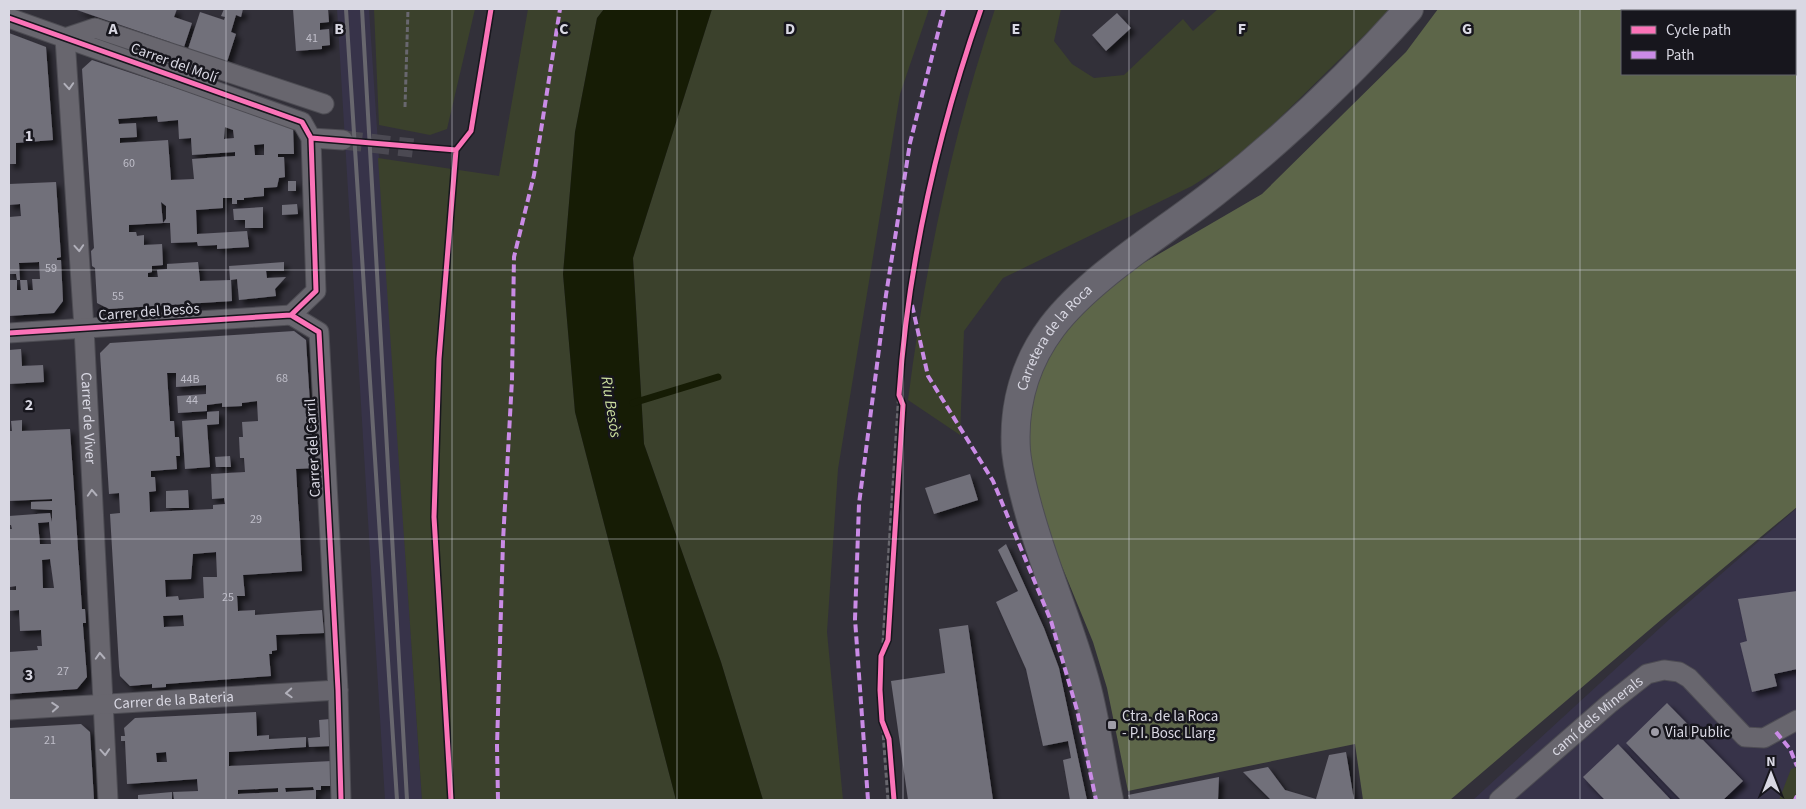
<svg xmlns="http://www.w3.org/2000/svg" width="1806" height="809" font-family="'Source Sans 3',sans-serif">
  <defs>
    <filter id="shadow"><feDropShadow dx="4.5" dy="4.5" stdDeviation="2.5" flood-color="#0009"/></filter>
  </defs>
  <rect width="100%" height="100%" fill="#323039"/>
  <!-- built -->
  <path fill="#373349" d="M337,9H369L422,800H385Z
    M1797,508V792L1792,800H1473L1673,616Z"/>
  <!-- green -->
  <path fill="#3b412c" d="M374,9H475L447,129L430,135L379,125Z
    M528,9H604L597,18L575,132L563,274L575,412L676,800H422L378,158L499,176Z
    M712,9H929L900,94L838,469L827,632L843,800H763L721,662L644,444L633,258Z
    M995,9H1061L1054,41L1072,64L1094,78L1124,75L1183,19L1193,31L1218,9H1391L1244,153L1192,186L1003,278L964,331L960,435L908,400C925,267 952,136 995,9Z
    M1797,767V800H1779L1791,769Z"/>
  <!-- forest -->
  <path fill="#5d6649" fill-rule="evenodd" d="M1438,9H1797V507L1662,619L1450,800H1363L1355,744L1128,791L1107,688L1093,642L1040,513L1013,402L1017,361L1037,325L1262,194L1406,52ZM1622,11H1795V74H1622Z"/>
  <!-- water -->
  <path fill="#161c05" d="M604,9H712L633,258L644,444L721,662L763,800H676L575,412L563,274L575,132L597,18Z"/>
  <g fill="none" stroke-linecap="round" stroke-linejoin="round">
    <!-- stream -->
    <path stroke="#161c05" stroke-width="7" d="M633,403L718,377"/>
  </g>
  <!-- building -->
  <path fill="#716f7a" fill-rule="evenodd" filter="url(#shadow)" d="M74,9H177L174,17L192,23L184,47L179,45L177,49L168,46L170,42Z
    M224,9H243L241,17L236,15L231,32L236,34L227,62L188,49L200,12L224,20L225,17L221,16Z
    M293,9H328L329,22L320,23V30L329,29L330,45L322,46V49L296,51Z
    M1117,13L1131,28L1106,51L1092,35Z
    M9,33L46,47L53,140L16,143V164H9Z
    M92,60L293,127L294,154H278V157H284L285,177L279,178L277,187L264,188V196L244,198V200H237V204H232V198H223V208L196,210L197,234L247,231L249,247L217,249V245L198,246L197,242L171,243L170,223H163L166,219V206L161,202L163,223L129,225V232H136L137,236L144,235V245L162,244L163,265L152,266V272L148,273V277H158L157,270L167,269V264L198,262L200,281L230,280L229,266L284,262V271H266L267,278L286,277L275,289L276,296L239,300L237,279L231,280L232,301L109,309L97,303L95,268L92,266L91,251L94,248L82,69ZM157,116L158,122L178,120L179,139L191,138L192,155L235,152V156L192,159L194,179L171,180L168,140L120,143V138L137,137L136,123L119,124L118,119ZM225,127L233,130L234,138L224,139ZM264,144V155H255L254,145Z
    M288,181H296V191H288Z
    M56,182L61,257L57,258V260H61L63,301L54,313L9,316V280H17V290H21L20,280H27L28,290H33L32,279H40L39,262L19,263L20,280H17L16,274H9V217L21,216L20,204L9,205V184Z
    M297,204L298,214L282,215V205Z
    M263,207V228H245V220H234L233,209Z
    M294,331L306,340L314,468L296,469L302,571L243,575L245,596H237L238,611L255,610V615L322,610L324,633L276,635L277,650L272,651V654H269L271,676L166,684V687L152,688V684L130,686L120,676L119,667L110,514L120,513L119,493L109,494L100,353L110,343ZM167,373H176V387L206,385V394L177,396L178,413L207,411V405L222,403V407L242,406V403L257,401L258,421L242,422L243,437H239L240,458H244L245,472L211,474L212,499L224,498L225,504L213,505V509L150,512L149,492L156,491L155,477H151V471L177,469L176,456H180L179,437H175L174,421H170ZM216,552L217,577H203L204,598L179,600L178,596L166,597L165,580L191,579L193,554ZM183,615L184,626L164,627L163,616Z
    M21,349L22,366L43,365L44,382L9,384V350Z
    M219,411V424L207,425L210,467L185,469L182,421L207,419V412Z
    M22,420V431L70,429L82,609H85L86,623H83V626L87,677L77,689L9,694V652L38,650L37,646H42L41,630L20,631L19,610L9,611V590H16V586L10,587L9,529H12L11,525H9V516L50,513L52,522V510L31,509V502L52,501V499L9,501V431H12L11,421ZM49,522L51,544H40L38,523ZM50,559L54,588H43L42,560Z
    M230,456L231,467H216L215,457Z
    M970,474L978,500L934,514L925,488Z
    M188,490L189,508H166V491Z
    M1006,544L1044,628L1059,668L1087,800H1070L1063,760L1071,758L1068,741L1043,746L1026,669L996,602L1018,591L998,550Z
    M1797,591V669L1774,674L1777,686L1752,692L1740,643L1747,641L1738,599Z
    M968,625L993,800H908L891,681L945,673L939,629Z
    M1667,703L1743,781L1723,800H1681L1626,743Z
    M256,712L257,736L269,735V739L306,737V747L229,752V766L332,761L334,786H321V790H316V800H182L174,799L173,792L198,791L197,779L127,784L125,741H121V736H125L124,728L135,718ZM166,752L167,762H157L156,753ZM313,787L314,790L286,792L285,788ZM278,788V792L238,794V790Z
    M330,719L331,746L309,747L308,738L320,737L319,720Z
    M81,724L90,732L94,800H9V728Z
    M1618,744L1634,761L1671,800H1605L1599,794L1583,777Z
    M1346,752L1354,800H1271L1243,772L1268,767L1285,790L1316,799L1329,755Z
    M1219,777L1218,800H1130L1128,795Z
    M172,792V800H138V795Z"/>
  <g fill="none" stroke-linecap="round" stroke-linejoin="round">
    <!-- street-tunnel -->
    <path stroke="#4b4952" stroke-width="19" stroke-dasharray="19 9" stroke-linecap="butt" d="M343,140L413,148"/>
    <!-- street casing -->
    <g stroke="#4d4c53" stroke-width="21">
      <g id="street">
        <path d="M9,18L302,122L311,138L316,291L291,315"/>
        <path id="s1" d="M65,38L84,328L108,800"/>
        <path d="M65,38L95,28L324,104"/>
        <path d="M311,138L343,140"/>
        <path d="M291,315L319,332L338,690L341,800"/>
        <path d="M9,333L291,315"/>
        <path id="s2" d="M9,710L338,690"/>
        <path id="s3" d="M1499,800L1609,704L1647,674L1664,670L1679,672L1689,678L1745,737L1764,738L1797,720"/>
      </g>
    </g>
    <!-- secondary casing -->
    <g stroke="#4d4c53" stroke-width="30">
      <g id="secondary">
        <path id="s4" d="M1109,800C1101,762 1096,722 1086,685C1070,625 1044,568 1028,508C1023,490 1018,470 1016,451C1013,406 1025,363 1052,327C1090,277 1163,233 1214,193C1284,138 1350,75 1409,9"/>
      </g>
    </g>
    <!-- path -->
    <path stroke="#68676e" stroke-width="3" stroke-dasharray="5 2.5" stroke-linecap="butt" d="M405,107L408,9
      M413,148L456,150L471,131L491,9
      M888,800L880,690L900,375L909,295L926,196L981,9"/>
    <!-- street -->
    <use href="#street" stroke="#68666e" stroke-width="19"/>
    <!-- secondary -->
    <use href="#secondary" stroke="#68666f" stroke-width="28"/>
    <!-- rail -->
    <path stroke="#68676e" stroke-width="4" d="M346,9L397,800
      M362,9L407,800"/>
    <!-- quiet -->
    <path stroke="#ca8be6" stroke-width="4" stroke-dasharray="8 4" stroke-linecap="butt" d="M912,305L928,376L993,481L1051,621L1077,710L1096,800
      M1776,732L1790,749L1797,766
      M498,800L497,746L503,541L512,380L514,257L534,175L560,9
      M868,800L855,619L859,504L886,295L910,143L944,9
      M1795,800L1797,796"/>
    <!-- cycleway casing -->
    <g stroke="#17161d" stroke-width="8">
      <path id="cycleway" d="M9,18L302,122L311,138L316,291L291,315
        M311,138L456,150
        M456,150L471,131L491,9
        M291,315L319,332L338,690L341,800
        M9,333L291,315
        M451,800L434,517L439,359L456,150
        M894,800L889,739L882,721L880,690L881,656L888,640L903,405L899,395C908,262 937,135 981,9"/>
    </g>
    <!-- cycleway -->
    <use href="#cycleway" stroke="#fb73b8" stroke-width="5"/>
  </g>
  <!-- one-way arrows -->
  <defs><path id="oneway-chevron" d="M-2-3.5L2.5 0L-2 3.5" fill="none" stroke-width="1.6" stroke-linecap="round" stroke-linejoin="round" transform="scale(1.25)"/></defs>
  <g stroke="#b1b0ba">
    <use href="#oneway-chevron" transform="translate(69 86) rotate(86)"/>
    <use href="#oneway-chevron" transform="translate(79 248) rotate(86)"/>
    <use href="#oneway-chevron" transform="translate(92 493) rotate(-93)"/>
    <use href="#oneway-chevron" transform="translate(100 656) rotate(-93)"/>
    <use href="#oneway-chevron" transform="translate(289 693) rotate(177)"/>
    <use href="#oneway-chevron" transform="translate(55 707) rotate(-4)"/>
    <use href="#oneway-chevron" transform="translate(105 752) rotate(86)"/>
  </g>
  <!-- grid -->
  <path fill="none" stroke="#d9d8e3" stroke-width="1" stroke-opacity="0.55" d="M226,9V800M452,9V800M677,9V800M903,9V800M1129,9V800M1354,9V800M1580,9V800M9,270H1797M9,539H1797"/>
  <!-- markers -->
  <g fill="#9f9da8" stroke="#17161d" stroke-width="2">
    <rect x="1107" y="720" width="10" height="10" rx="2.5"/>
    <circle cx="1655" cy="732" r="5"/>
  </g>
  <g text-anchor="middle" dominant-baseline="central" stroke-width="5" stroke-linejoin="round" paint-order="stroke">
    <!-- number labels -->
    <g font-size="12" fill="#bfbec9">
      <text x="312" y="38">41</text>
      <text x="129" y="163">60</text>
      <text x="51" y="268">59</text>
      <text x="118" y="296">55</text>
      <text x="282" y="378">68</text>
      <text x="190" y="379">44B</text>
      <text x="192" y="400">44</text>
      <text x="256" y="519">29</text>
      <text x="228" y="597">25</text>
      <text x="63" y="671">27</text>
      <text x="50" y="740">21</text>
    </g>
    <!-- street labels -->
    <g font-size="15" fill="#d9d8e3" stroke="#17161d">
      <text transform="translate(174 63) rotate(20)">Carrer del Molí</text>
      <text transform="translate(149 312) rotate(-4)">Carrer del Besòs</text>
      <text stroke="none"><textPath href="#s4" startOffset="486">Carretera de la Roca</textPath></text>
      <text stroke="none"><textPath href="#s1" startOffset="381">Carrer de Viver</textPath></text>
      <text transform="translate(313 448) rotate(-93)">Carrer del Carril</text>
      <text stroke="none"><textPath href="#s2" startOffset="165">Carrer de la Bateria</textPath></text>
      <text stroke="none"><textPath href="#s3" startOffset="129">camí dels Minerals</textPath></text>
    </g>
    <!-- poi labels -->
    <g font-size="15" fill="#d9d8e3" stroke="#17161d" text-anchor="start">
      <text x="1122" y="716">Ctra. de la Roca<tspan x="1122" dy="17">- P.I. Bosc Llarg</tspan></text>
      <text x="1665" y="732">Vial Public</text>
    </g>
    <!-- water labels -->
    <g font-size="16" font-style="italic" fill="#cbde9f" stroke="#17161d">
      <text transform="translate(611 407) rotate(81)">Riu Besòs</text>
    </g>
  </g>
  <g font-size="16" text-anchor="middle" font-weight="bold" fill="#d9d8e3" stroke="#17161d" stroke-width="5" stroke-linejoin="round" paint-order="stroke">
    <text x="113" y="34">A</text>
    <text x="339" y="34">B</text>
    <text x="564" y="34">C</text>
    <text x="790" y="34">D</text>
    <text x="1016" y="34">E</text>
    <text x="1242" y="34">F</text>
    <text x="1467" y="34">G</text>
    <text x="29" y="141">1</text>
    <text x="29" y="410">2</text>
    <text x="29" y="680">3</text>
  </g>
  <!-- border -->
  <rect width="1806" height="809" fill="none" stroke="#d9d8e3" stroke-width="20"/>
  <!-- legend -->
  <rect x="1621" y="10" width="175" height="65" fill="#17161d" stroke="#65646c"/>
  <rect x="1631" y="26" width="25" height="8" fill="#fb73b8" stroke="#65646c"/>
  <text x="1666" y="35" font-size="15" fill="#d9d8e3">Cycle path</text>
  <rect x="1631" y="51" width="25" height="8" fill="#ca8be6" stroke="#65646c"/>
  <text x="1666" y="60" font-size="15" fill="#d9d8e3">Path</text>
  <!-- north arrow -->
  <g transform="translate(1771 774)" stroke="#17161d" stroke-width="4" paint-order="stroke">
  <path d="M0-4L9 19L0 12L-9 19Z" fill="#d9d8e3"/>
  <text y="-8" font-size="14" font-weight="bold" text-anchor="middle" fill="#d9d8e3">N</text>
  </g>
</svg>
